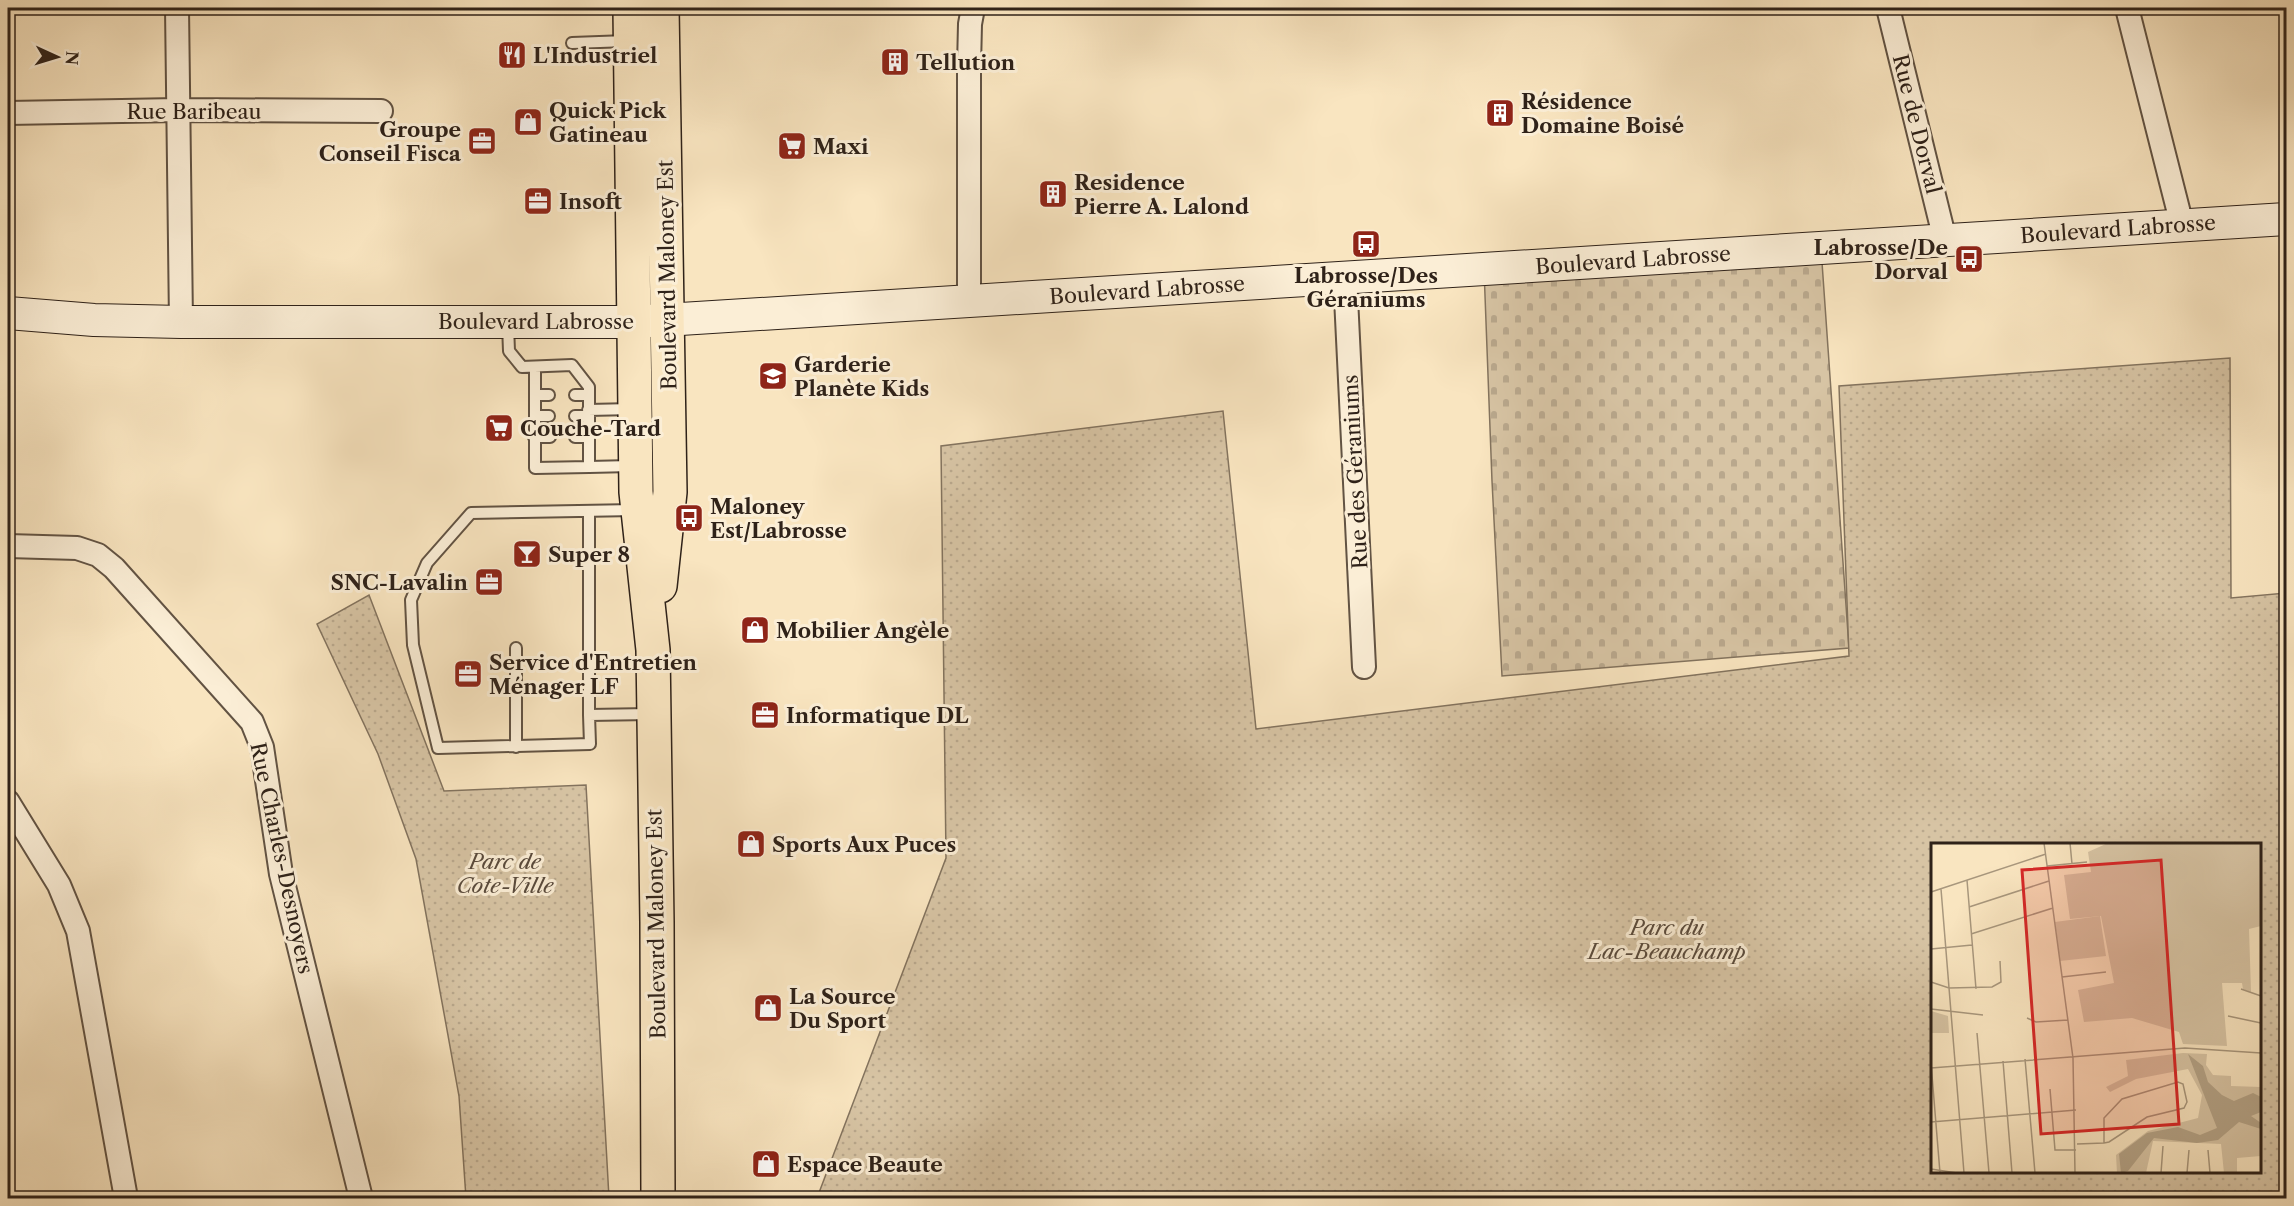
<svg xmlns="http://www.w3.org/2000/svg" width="2294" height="1206" font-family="'Libre Caslon Text',serif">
  <defs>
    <pattern id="cemetery-stones" width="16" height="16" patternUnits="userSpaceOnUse" patternTransform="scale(1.5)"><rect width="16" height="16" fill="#d7c4a4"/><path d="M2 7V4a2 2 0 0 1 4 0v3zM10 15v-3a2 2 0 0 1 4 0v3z" fill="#b9a88d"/></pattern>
    <pattern id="park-dots" width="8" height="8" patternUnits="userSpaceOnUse" patternTransform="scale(1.5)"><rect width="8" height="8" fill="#d7c4a4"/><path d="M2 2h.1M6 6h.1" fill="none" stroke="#b9a88d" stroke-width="1.8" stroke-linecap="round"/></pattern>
  </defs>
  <rect width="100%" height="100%" fill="#f9e5c0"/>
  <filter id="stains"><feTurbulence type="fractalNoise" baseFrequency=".00333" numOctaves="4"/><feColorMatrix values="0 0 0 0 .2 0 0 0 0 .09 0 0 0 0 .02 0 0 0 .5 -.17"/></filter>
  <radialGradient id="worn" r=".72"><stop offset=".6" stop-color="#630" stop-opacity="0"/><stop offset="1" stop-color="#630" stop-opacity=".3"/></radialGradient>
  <!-- cemetery -->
  <path fill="url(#cemetery-stones)" stroke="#83735e" stroke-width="1.5" d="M1821,248L1849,648L1502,676L1492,481L1484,269Z"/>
  <!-- park -->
  <path fill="url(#park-dots)" stroke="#83735e" stroke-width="1.5" fill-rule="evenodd" d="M2230,358L2231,598L2286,593V1198H817L946,858L941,446L1223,411L1256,729L1849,656L1839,386ZM1932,844H2260V1172H1932Z
    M369,595L444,791L586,785L609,1198H466L459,1096L416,859L378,754L317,624Z"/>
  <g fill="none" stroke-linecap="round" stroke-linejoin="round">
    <!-- lane casing -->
    <g stroke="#625343" stroke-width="14">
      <path id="lane" d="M572,43L627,41
        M508,325L509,351L522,367L572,365L589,387V467L535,468V367
        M535,395H549
        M575,395H589
        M588,410L633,409
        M535,416H549
        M575,416H589
        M534,437H550
        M575,437H589
        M589,467L631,466
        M635,510L471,513L427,563L411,600L413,645L438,748L590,744L589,715L650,714
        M516,648V747
        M589,715V511"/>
    </g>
    <!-- street casing -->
    <g stroke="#625343" stroke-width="26">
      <path id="street" d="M177,8L181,322
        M1888,8L1945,240
        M2127,8L2182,225
        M8,113L178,110L381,111
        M1345,277L1364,667
        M969,301V66L970,24L973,8
        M8,546L77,548L98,555L114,568L252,722L262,747L281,874L361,1198
        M8,802L59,885L78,931L126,1198"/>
    </g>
    <!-- secondary casing -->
    <g stroke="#2f2219" stroke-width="34">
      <path id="secondary" d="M8,313L94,320L181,322H633L2286,219"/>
    </g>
    <!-- primary casing -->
    <g stroke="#2f2219" stroke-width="36">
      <path id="primary" d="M630,8L636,492L653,650L657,922L658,1198
        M660,586L670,492L662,8"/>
    </g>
    <!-- lane -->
    <use href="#lane" stroke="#fbeed6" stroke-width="10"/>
    <!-- street -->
    <use href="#street" stroke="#fbeed6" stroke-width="22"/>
    <!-- secondary -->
    <use href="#secondary" stroke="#fbeed6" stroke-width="32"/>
    <!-- primary -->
    <use href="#primary" stroke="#f9e5c0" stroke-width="33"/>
  </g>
  <!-- icons -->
  <defs>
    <g id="restaurant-square" transform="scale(1.5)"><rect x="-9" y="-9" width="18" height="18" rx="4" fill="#8f2418" stroke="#fbeed6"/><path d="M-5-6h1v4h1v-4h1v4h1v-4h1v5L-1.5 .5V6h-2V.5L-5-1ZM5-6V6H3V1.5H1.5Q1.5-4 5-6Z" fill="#fff"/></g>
    <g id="building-square" transform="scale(1.5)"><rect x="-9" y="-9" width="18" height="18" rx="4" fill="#8f2418" stroke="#fbeed6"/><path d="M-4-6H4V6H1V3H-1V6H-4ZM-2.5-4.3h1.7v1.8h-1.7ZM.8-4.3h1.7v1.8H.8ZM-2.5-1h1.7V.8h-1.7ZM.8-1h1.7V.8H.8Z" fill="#fff"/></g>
    <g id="shop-square" transform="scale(1.5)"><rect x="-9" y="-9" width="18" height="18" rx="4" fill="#8f2418" stroke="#fbeed6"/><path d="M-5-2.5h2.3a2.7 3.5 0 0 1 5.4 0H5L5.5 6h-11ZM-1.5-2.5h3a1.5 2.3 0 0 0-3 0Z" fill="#fff"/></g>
    <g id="office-square" transform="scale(1.5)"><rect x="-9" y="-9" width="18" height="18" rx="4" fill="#8f2418" stroke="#fbeed6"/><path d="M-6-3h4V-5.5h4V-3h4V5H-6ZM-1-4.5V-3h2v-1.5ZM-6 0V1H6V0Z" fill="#fff"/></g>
    <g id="supermarket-square" transform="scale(1.5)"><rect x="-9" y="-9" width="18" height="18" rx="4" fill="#8f2418" stroke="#fbeed6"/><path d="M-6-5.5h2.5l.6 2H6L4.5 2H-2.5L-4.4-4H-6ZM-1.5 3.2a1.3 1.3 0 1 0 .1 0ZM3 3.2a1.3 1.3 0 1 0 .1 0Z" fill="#fff"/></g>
    <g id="bus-square" transform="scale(1.5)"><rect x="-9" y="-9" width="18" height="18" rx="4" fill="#8f2418" stroke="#fbeed6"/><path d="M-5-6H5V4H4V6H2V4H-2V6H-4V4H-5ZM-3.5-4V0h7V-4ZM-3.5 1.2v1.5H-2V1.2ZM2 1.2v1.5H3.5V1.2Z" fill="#fff"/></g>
    <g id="school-square" transform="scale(1.5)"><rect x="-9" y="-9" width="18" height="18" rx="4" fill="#8f2418" stroke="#fbeed6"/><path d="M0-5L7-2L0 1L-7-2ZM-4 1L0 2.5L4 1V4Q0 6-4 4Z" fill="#fff"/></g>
    <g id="bar-square" transform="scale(1.5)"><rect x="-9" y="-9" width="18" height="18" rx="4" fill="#8f2418" stroke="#fbeed6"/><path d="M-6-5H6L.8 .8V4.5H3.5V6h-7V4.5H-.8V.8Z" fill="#fff"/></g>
  </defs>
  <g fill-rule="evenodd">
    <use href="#restaurant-square" x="512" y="55"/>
    <use href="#building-square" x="895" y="62"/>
    <use href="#building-square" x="1500" y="113"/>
    <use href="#shop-square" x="528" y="122"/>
    <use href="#office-square" x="482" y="141"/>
    <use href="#supermarket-square" x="792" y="146"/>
    <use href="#building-square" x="1053" y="194"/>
    <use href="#office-square" x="538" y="201"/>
    <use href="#bus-square" x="1366" y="244"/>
    <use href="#bus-square" x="1969" y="259"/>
    <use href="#school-square" x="773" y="376"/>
    <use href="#supermarket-square" x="499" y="428"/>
    <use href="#bus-square" x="689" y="518"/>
    <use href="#bar-square" x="527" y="554"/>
    <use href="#office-square" x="489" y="582"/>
    <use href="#shop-square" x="755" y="630"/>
    <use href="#office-square" x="468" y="674"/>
    <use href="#office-square" x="765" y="715"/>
    <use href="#shop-square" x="751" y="844"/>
    <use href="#shop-square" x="768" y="1008"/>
    <use href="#shop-square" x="766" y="1164"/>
  </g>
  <g text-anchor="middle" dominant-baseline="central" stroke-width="6" stroke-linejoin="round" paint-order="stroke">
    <!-- poi labels -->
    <g font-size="21" font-weight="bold" fill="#2f2219" stroke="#fbeed6" text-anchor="start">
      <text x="533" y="55">L'Industriel</text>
      <text x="916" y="62">Tellution</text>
      <text x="1521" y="101">Résidence<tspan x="1521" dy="24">Domaine Boisé</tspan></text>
      <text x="549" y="110">Quick Pick<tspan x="549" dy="24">Gatineau</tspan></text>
      <text x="461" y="129" text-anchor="end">Groupe<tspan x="461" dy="24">Conseil Fisca</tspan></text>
      <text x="813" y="146">Maxi</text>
      <text x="1074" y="182">Residence<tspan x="1074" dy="24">Pierre A. Lalond</tspan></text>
      <text x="559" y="201">Insoft</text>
      <text x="1948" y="247" text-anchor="end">Labrosse/De<tspan x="1948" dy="24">Dorval</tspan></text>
      <text x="1366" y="275" text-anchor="middle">Labrosse/Des<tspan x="1366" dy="24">Géraniums</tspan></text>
      <text x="794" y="364">Garderie<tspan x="794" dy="24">Planète Kids</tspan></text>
      <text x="520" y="428">Couche-Tard</text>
      <text x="710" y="506">Maloney<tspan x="710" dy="24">Est/Labrosse</tspan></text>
      <text x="548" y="554">Super 8</text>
      <text x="468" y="582" text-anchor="end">SNC-Lavalin</text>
      <text x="776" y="630">Mobilier Angèle</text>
      <text x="489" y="662">Service d'Entretien<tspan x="489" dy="24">Ménager LF</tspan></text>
      <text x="786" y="715">Informatique DL</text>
      <text x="772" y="844">Sports Aux Puces</text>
      <text x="789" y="996">La Source<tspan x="789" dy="24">Du Sport</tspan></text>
      <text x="787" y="1164">Espace Beaute</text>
    </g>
    <!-- street labels -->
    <g font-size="21" fill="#2f2219" stroke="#fbeed6">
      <text x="194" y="111">Rue Baribeau</text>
      <text transform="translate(1917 124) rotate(76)">Rue de Dorval</text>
      <text transform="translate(2118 229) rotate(-4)">Boulevard Labrosse</text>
      <text transform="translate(1633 260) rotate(-4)">Boulevard Labrosse</text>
      <text transform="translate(667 275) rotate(-91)">Boulevard Maloney Est</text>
      <text transform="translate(1147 290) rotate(-4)">Boulevard Labrosse</text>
      <text x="536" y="321">Boulevard Labrosse</text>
      <text transform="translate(1355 472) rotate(-93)">Rue des Géraniums</text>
      <text transform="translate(282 858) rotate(78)">Rue Charles-Desnoyers</text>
      <text transform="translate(656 924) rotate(-91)">Boulevard Maloney Est</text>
    </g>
    <!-- park labels -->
    <g font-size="21" font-style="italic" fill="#594a3c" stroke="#fbeed6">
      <text x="505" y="861">Parc de<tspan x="505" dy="24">Cote-Ville</tspan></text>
      <text x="1667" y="927">Parc du<tspan x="1667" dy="24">Lac-Beauchamp</tspan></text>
    </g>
  </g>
  <!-- overview -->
  <g transform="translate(1931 843)">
    <rect width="330" height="330" fill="#f9e5c0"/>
    <path d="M169,73L175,113L129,118L124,79Z" fill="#d7c4a4"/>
    <path d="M177,0H330V83L318,86L320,149L312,146L311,140H291L296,203L252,201L248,189L201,175L153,179L147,147L183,140L170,73L139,76L133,32L160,29L157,9ZM0,168L17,173L18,190H1ZM252,210L276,211L275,222L282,232L300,233V243L330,244V313L306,315V330H293L290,301L222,298L215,330H186L185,312L217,288L267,275L271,252L257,226L205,236L179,249L175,244L197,233L195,217Z" fill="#d7c4a4"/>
    <path d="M309,106L311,135L296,137L293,107Z" fill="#d7c4a4"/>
    <path d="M257,211L272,223L277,239L291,252L303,258L322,250L330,254V269L320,273L330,280V286L308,279L287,297L266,300L223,295L197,328L190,330L188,311L216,290L247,284L269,292L286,285Z" fill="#b4a387"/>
    <path fill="none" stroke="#a8977d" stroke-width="1.5" d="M113,0L142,215M139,0L141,21M116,23L156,19M36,37L45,146M10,46L33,330M0,49L115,11M38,64L118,38M40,91L122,65M0,106L41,102M131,134L175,129M0,139L18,145L61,144L70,139L69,118M310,146L330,153M0,166L52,172M297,173L330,180M96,175L105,179L137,177M46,190L58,330M142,215L144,330M94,216L104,330M72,218L81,330M0,220L9,330M0,225L254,205L330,210M119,246L124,307H145M0,279L145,267M146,301L173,300L178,299L216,274L253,265L256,259L252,241L247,239L191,256L173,275V300M277,307L279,330M0,326L26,330M230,330L232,303M256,330L258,307"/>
    <path fill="#d62828" fill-opacity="0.15" stroke="#d62828" stroke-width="3" d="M230,17L248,281L110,291L91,27Z"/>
    <rect width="330" height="330" fill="none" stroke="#2f2219" stroke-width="3"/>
  </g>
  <!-- margin -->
  <rect width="2294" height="1206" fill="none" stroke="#f9e5c0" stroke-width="30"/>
  <rect x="9" y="9" width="2276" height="1188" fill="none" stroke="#2f2219" stroke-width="3"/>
  <rect x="15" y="15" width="2264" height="1176" fill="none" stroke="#2f2219" stroke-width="1.5"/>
  <!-- north arrow -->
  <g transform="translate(57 57) rotate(94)" stroke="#fbeed6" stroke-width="4.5" paint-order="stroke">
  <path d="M0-4.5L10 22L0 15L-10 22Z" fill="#2f2219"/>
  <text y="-9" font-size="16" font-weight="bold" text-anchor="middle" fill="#2f2219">N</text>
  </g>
  <rect width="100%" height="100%" filter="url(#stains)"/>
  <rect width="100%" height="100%" fill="url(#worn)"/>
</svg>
